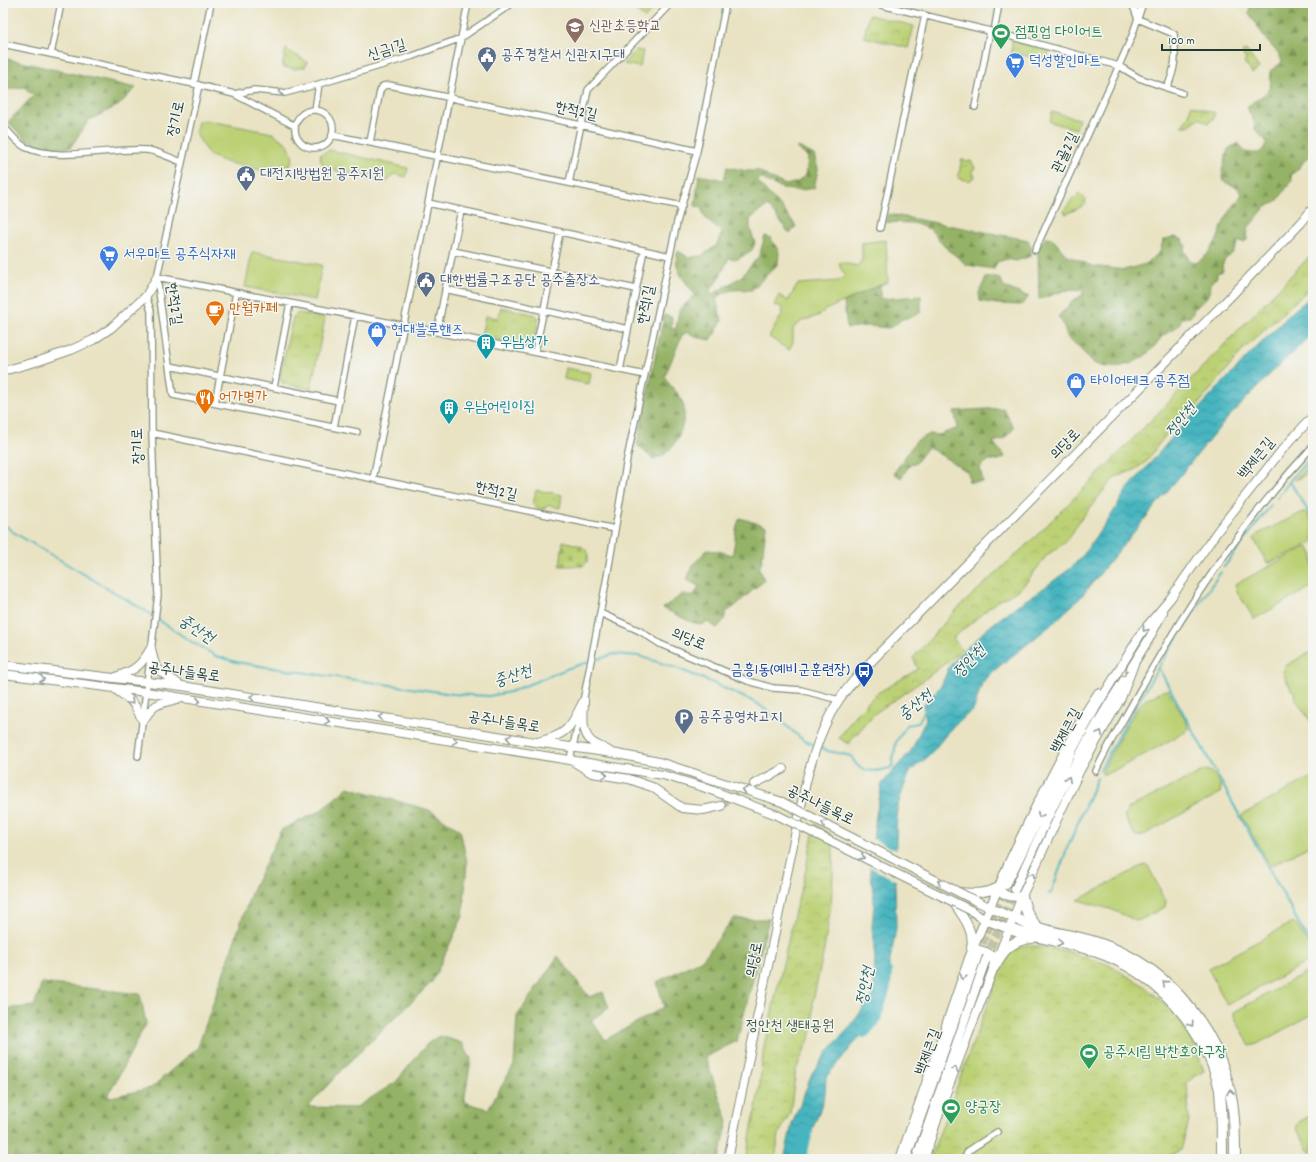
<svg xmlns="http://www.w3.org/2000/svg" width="1316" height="1162" font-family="Dekko,'Poor Story',sans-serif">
  <defs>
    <pattern id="forest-firs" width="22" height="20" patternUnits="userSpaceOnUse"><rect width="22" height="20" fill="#95b366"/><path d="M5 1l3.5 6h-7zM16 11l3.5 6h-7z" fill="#799355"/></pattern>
    <pattern id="cemetery-stones" width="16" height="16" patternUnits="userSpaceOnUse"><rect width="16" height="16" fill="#bcd175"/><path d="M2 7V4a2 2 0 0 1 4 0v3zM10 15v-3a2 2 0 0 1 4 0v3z" fill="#a1b466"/></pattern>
    <pattern id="park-crowns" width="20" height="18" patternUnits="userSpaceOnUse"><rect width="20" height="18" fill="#bcd175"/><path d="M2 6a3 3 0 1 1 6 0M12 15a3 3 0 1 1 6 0" fill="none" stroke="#a1b466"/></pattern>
    <pattern id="water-waves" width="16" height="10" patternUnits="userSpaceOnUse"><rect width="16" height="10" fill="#46b5bf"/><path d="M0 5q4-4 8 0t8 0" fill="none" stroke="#3a949c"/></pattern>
  </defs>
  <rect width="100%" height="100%" fill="#f6f6f2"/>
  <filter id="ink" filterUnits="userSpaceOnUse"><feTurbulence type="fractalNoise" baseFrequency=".025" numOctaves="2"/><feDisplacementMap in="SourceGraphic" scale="8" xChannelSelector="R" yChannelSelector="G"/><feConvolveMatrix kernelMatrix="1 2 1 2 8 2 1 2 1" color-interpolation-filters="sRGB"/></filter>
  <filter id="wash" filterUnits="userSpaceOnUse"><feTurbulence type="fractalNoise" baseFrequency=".012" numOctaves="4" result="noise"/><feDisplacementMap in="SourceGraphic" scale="16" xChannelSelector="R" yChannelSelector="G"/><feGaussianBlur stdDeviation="0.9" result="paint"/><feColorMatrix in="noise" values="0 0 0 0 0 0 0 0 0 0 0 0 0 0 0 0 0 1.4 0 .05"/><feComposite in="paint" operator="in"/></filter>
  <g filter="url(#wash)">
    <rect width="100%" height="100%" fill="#e9e3c3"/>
    <!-- green -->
    <path fill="#bcd175" stroke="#6e8754" d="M626,3H660L645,18Z
      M1052,112L1079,119L1076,129L1050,122Z
      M198,121H210L272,133L288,144L293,157L290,166H274L260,170L225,162L209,155L196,134Z
      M330,150L408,168L406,177L394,174L386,183L325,168L320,159L321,154Z
      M886,240L888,282L825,310L820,315L802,321L793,328V342L789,350L769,337L783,313L782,307L774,305L779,295L788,301L798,284L839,281L845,275L839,265L840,262L857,266L862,260V243Z
      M252,252L322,265L315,300L245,287Z
      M566,368L591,373L589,384L564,379Z
      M1313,459V471L1295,480Z
      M1303,512H1306L1313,524V542L1270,563H1267L1254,539L1258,534Z
      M1306,547L1309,548L1313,556V586L1254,619L1235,588L1237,586L1236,584Z
      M1313,651V721H1310L1294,696L1295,693L1292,691L1283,673L1285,666Z
      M1166,690H1168L1187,723L1188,729L1187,731L1125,765L1106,774H1102C1104,764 1136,706 1144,701C1151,696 1159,693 1166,690Z
      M1205,770C1214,771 1218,779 1221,787L1220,793L1140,837L1135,835L1124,816L1127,813V809Z
      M1313,776V844L1270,866L1242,817V815Z
      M1145,865L1148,866L1161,891L1160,892L1166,901L1165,907L1140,920L1137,921L1113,910L1078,900L1140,867Z
      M1293,922L1296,924L1312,950L1313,957L1311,960L1227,1005L1209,970V968Z
      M1313,969V1014L1257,1044L1250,1046L1234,1016V1012Z
      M1313,1114V1152H1310L1296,1128L1299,1122Z"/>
    <!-- forest -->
    <path fill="url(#forest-firs)" stroke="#5a784d" d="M1248,3H1313V154L1303,162L1300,167L1291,175L1292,180L1278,200L1275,203L1266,206L1248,228L1247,240L1243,242L1239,241C1236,248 1232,256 1225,259L1222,266L1223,271L1217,273V277L1210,284C1211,295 1203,303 1194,308L1193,313L1190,317L1182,318C1177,330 1174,328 1165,334C1160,338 1156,345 1151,350C1138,364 1109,374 1092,362C1087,357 1083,350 1078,346C1075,343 1070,342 1068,338C1064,331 1065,323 1058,317L1075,299L1083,295V291C1070,285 1053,296 1039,299L1038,248L1045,238H1052L1066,255L1092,266L1124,270L1146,264L1160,252L1163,241C1172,236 1174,236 1183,240L1186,247L1184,251L1187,255L1188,259L1196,263L1206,256L1217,240L1225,219L1242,194L1237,187L1224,182L1222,171L1228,149L1238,143L1245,152C1258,154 1261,155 1267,142L1255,129L1254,121L1247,108C1260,93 1274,98 1270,71L1280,64L1282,61L1279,54L1267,41L1249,13L1250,7Z
      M3,58L136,88L119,105L89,120L70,148L45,147L25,139L8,122L34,95L24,87L3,90Z
      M798,147L814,155L818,169L814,188C791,193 779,189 760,177L757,181L782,208L796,226L790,234C782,225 776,214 767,206L750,219V228L755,243L752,250L738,259L729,258L719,278L709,292L713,294L741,277L759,256L765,236L771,238L779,252L778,264L752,290C734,290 731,287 716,299L722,321L711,340L695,337L688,332L682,335L665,376C668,386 677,390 681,399C690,416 678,446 662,456C659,457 656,458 653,459L637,445L664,315L672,317L671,328L676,329L679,310L695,295C686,281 672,270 678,251L688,257L702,256L716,246L722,233C711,221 706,224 701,207L695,206L699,175L724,180L727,167L747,171H759L768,177L786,185L798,182L806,174L808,157L797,149Z
      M888,214L1028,240L1031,247V256L1016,261L1007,259L997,262L994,269L967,265L944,246L930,229L913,223L885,222Z
      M986,277H997L1001,280L1004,287L1029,297L1021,305L997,304L980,301L979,293Z
      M880,285V299L921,296V312L914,316L902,319L896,324L889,328L868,326L847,328L844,302Z
      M1003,408L1014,428L1004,439L993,442L1005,457L999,460H989L980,467L983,482H969L968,472L928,447L915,464L911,463L901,478L894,473L916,441L930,434L939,435L958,428L954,411Z
      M740,518L766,526L762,560L759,568L764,580L734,607L726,612L724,620L717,628L708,622L701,625L689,621L663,608L683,594L693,597L699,586L687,580L692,566L707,550L718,551L732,555C736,543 734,529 740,518Z
      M348,787L429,810L460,830L467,862L463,916L432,982L344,1067L308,1107L355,1108L396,1082L428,1043L440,1036L462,1043L471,1059L464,1102L488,1109L514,1065L517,1016L558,956L589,997L603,992L609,1008L591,1020L605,1040L664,1007L657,982L703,959L733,919H769L737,1041L705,1057L728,1121L719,1159H3V1009L34,1006L42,983L140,994L146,1023L107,1098L151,1088L198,1047L251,893L281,830L320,811Z"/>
    <!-- cemetery -->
    <path fill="url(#cemetery-stones)" stroke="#6e8754" d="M563,541L581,546L588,552V560L583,566H560Z"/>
    <!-- park -->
    <path fill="url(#park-crowns)" stroke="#6e8754" d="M869,15L914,26L908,48L864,37Z
      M1012,41L1049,50L1047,61L1019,54L1017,59L1011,58Z
      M286,49L307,62L305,67L295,69L282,67Z
      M636,50L643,51L640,67L623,64Z
      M1246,50L1259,68L1252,73L1244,62L1246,60L1242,53Z
      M1191,105L1215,113L1213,119L1208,123L1199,118L1188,126H1182L1189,116Z
      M962,158L966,162L971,161L975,168L972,170L975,177L969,181L958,178Z
      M1079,193L1086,200L1085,205L1066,214L1064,211L1073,198L1077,197Z
      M1313,253V285L1244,349L1196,407L1164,437L1147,461L1134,470L1116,477L1108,485L1078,523L1071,535L1063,544L1047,555L1026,583L1017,591L996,602L953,638L962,650L925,679L874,714L848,744L839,738L855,715L876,694L918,669L913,658L956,610L1036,536L1128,444Z
      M501,307L536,315L539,318L534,342L527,346L481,336L485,316L498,318Z
      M298,313L325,318L311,389L282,383L280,376L293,317Z
      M536,490L562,495L560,508L549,505L543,510L539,509L533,504Z
      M815,824L828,832L832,837L833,850V876L831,904L824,950L813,1001V1028L810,1037L796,1070L790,1113L779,1134L775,1159H746L759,1091L764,1046L795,911L804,878Z
      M1027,945L1066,951L1107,964L1143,985L1173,1011L1193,1042L1204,1071L1187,1082L1189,1121L1181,1150L1162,1159H930L999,973L1012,950Z"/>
    <!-- water -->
    <path fill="url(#water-waves)" stroke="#32797a" d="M1313,295V334L1280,364L1224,422L1080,598L1050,626L996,669L982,683L974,709L954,725L929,756L909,772L897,808L895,874L896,929L885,987L875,1019L826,1077L825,1094L817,1118L799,1159H784L792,1124L812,1074L829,1050L849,1028L873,995L875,959L872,928L874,902L870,867L876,815L882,784L890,774L911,751L926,719L923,705L941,686L949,667L959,655L989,627L1016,606L1037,593L1071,568L1084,554L1093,540L1109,519L1126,491L1176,433L1250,354L1292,312Z"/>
    <!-- pier -->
    <path fill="#e9e3c3" d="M871,838L898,851L897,881L868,866Z"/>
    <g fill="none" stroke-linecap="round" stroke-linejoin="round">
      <!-- stream -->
      <path stroke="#46b5bf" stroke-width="2" d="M1290,482L1313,519
        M1277,498L1293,477L1313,455
        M3,523L13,532L144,610L187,639L216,656L236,662L273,668L453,694L489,696L510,692L569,668L614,654L639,656L676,668L711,682L758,704L782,722L803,740L815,745
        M1224,567L1271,505
        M1158,667L1313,949
        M819,747L828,751L851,756C853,759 855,764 858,766C868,774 881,771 892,767L896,742L907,725L918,723L925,710
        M1100,771C1110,749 1122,729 1134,709C1161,662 1189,616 1221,572
        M1049,894L1051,893L1068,846L1097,778"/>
      <!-- river -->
      <path stroke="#46b5bf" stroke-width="12" d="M864,1032L875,1019L885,987L886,972
        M799,1159L803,1147L807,1131"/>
    </g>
  </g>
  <g filter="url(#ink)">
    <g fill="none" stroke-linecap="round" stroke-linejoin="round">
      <!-- secondary-tunnel -->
      <path stroke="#c1c2a6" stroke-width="8" stroke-dasharray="8 4" stroke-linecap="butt" d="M721,806L754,784
        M978,955L1005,888
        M986,959L1014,891"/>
      <!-- street casing -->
      <g stroke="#84907c" stroke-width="8">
        <path id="street" d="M873,3L994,32L1119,66L1139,78L1182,93
          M1132,3L1138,19L1174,34C1176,56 1176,67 1167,88
          M994,32L999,3
          M3,44L194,84L234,94L254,90L285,93L319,84
          M51,54L61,3
          M194,84L211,3
          M199,85L157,277L173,395L357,432
          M234,94L295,126
          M975,107L990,31
          M315,110L319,84L413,56L461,38L513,3
          M295 129a19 19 0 1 1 38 0a19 19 0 1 1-38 0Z
          M3,126C10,133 16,142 25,147C60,163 110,147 147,150C159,151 171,159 182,162
          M332,135L682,206
          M370,142L380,91L383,86L389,85L581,125L697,151
          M569,183L588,90L671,3
          M428,203L670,256
          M880,228L925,15
          M1035,250L1114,77L1132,36L1143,3
          M453,251L636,289
          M157,277L437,332L645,375
          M445,289L628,329
          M437,332L461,210
          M535,352L560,232
          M170,366L339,401
          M620,370L644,250
          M274,387L290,303
          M215,403L236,293
          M334,427L355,316
          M152,433L615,529
          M373,479L468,3
          M600,613L640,631L660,644L748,681L773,688L801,690L839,700
          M583,702L607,577L627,459L677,222L697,151L726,3
          M138,756L158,595L152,433L151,311L146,296
          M570,759L581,712
          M1096,771C1107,746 1122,723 1135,699C1184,609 1243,522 1313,446
          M964,1159L968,1151L997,1132"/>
      </g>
      <!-- secondary casing -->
      <g stroke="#84907c" stroke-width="10">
        <path id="secondary" d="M3,371L39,361L71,350L93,340L111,328L146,296L157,277
          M151,648C155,672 159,671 179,684
          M3,665L182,686L535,742L612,753L659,762L782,802
          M1131,668L1149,639L1163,612
          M3,674L146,692L663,775L703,787L777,815
          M116,677C135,670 141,666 151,648
          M115,689L130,700L135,706L143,721
          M584,701C584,713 580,732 592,742C596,745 604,748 609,751
          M143,721C154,703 158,704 177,699
          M541,741C570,734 571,725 584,700
          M574,762L592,773L629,779L652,787L682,808L703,810L721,806
          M754,784L783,769
          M1006,885L1073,749L1095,709L1142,632L1170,599L1219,529L1282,450L1313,416
          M1015,889C1047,818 1081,745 1124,680
          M960,892C975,893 985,894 999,887C1002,897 1013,898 1022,896
          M974,900L1013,918
          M953,902C962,915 975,931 971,948
          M970,910L985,920L1009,929
          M973,953L977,949L986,952L993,956L994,966
          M728,1159L806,782C813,754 822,725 839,700C855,676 878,655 898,634L1232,295L1301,223L1313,208
          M900,1159L969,958L1009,862L1036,806L1082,718L1098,693
          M906,1159L978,955
          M916,1159L986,959
          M924,1159L945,1096L994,967L1022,896L1059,815L1080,770L1121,698L1134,664"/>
      </g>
      <!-- highway casing -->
      <g stroke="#84907c" stroke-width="12">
        <path id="highway" d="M1022,896C1025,908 1028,918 1037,927
          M1013,918C1022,921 1030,926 1039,928C1058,934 1078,936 1098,943C1162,964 1211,1019 1228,1084C1235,1108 1235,1134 1235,1159
          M1009,929C1037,938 1066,942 1094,951C1155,971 1204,1025 1219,1086C1221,1092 1220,1098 1221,1104C1222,1123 1222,1141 1222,1159
          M994,967C1003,950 1011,940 1032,938"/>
      </g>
      <!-- street -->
      <use href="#street" stroke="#fff" stroke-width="5.5"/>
      <!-- secondary -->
      <use href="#secondary" stroke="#fff" stroke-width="8"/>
      <!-- highway -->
      <use href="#highway" stroke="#fff" stroke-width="10"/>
      <!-- secondary-bridge casing -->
      <g stroke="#84907c" stroke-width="10" stroke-linecap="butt">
        <path id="secondary-bridge" d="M782,802L974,900
          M777,815L970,910"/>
      </g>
      <!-- secondary-bridge -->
      <use href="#secondary-bridge" stroke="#fff" stroke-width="8"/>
    </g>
    <!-- one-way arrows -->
    <defs><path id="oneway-chevron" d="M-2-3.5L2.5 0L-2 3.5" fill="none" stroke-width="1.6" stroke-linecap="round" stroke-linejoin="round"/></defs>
    <g stroke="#8f9e9a">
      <use href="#oneway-chevron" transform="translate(281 92) rotate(-180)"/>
      <use href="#oneway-chevron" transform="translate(1145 629) rotate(128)"/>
      <use href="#oneway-chevron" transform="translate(42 679) rotate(7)"/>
      <use href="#oneway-chevron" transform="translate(252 697) rotate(-171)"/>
      <use href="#oneway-chevron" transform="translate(198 701) rotate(9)"/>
      <use href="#oneway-chevron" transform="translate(131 702) rotate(45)"/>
      <use href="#oneway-chevron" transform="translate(381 717) rotate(-171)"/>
      <use href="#oneway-chevron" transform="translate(327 721) rotate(9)"/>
      <use href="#oneway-chevron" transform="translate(1100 733) rotate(-62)"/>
      <use href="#oneway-chevron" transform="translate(509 738) rotate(-171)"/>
      <use href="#oneway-chevron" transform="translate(455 741) rotate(9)"/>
      <use href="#oneway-chevron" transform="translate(605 775) rotate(9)"/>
      <use href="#oneway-chevron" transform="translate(1068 779) rotate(-63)"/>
      <use href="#oneway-chevron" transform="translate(745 790) rotate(-162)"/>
      <use href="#oneway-chevron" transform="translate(1040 815) rotate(116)"/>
      <use href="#oneway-chevron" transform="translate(824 823) rotate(-153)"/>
      <use href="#oneway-chevron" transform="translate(862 857) rotate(26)"/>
      <use href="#oneway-chevron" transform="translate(1032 875) rotate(-66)"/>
      <use href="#oneway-chevron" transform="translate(940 882) rotate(-153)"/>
      <use href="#oneway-chevron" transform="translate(1060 943) rotate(14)"/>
      <use href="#oneway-chevron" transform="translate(963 977) rotate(109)"/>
      <use href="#oneway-chevron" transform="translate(1165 983) rotate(-139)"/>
      <use href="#oneway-chevron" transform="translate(1191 1024) rotate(56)"/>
      <use href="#oneway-chevron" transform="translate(955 1069) rotate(-69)"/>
      <use href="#oneway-chevron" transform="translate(1230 1092) rotate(-100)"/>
    </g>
  </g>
  <!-- icons -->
  <defs>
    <g id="school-pin" transform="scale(1)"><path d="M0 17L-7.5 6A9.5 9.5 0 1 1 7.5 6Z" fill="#8d6e63" stroke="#f6f6f2"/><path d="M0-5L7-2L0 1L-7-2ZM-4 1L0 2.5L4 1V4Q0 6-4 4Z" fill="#fff"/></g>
    <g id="stadium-pin" transform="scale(1)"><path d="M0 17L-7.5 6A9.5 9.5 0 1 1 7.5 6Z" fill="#2e9e5b" stroke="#f6f6f2"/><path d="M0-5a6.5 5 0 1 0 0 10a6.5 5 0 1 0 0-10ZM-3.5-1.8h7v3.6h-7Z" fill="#fff"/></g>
    <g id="civic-pin" transform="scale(1)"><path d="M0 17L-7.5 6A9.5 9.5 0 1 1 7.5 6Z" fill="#5c6f8a" stroke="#f6f6f2"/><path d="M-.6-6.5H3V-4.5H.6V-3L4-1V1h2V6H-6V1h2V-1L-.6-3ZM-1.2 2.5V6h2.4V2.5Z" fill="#fff"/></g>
    <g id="supermarket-pin" transform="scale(1)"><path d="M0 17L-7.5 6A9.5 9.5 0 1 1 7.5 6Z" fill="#3f7fe0" stroke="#f6f6f2"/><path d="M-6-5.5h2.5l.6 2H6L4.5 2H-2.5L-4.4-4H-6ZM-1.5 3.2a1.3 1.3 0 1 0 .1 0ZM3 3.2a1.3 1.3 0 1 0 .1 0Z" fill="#fff"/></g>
    <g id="cafe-pin" transform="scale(1)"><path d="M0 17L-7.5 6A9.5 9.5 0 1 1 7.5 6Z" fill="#e8710a" stroke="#f6f6f2"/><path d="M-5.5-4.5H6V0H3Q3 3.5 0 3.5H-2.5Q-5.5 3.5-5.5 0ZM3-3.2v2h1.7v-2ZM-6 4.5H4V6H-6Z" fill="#fff"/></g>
    <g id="shop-pin" transform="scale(1)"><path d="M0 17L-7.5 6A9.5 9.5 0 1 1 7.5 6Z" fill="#3f7fe0" stroke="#f6f6f2"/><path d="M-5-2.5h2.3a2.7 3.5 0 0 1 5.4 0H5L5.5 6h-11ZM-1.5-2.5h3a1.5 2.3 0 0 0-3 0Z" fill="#fff"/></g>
    <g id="building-pin" transform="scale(1)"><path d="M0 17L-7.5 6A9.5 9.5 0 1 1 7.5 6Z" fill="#0f9aa8" stroke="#f6f6f2"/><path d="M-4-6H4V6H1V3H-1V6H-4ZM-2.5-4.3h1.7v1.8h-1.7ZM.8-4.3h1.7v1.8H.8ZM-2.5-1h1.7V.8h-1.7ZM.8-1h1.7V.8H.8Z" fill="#fff"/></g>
    <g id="restaurant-pin" transform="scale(1)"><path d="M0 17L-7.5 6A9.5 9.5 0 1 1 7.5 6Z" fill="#e8710a" stroke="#f6f6f2"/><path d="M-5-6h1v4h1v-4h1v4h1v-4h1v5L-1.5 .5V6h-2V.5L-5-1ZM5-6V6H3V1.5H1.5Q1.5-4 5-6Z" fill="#fff"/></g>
    <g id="bus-pin" transform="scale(1)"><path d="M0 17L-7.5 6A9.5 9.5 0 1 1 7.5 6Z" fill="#1a4fb4" stroke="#f6f6f2"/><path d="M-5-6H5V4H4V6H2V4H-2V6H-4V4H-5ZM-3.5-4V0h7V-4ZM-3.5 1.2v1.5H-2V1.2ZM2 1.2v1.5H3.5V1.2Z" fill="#fff"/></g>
    <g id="parking-pin" transform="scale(1)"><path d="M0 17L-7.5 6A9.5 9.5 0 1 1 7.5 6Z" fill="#5c6f8a" stroke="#f6f6f2"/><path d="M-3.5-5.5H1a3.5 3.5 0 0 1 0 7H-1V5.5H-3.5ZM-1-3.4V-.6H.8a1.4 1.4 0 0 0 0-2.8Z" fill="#fff"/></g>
  </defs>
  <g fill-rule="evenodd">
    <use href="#school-pin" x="575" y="27"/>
    <use href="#stadium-pin" x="1001" y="33"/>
    <use href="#civic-pin" x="487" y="56"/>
    <use href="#supermarket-pin" x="1015" y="62"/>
    <use href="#civic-pin" x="246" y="175"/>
    <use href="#supermarket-pin" x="109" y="255"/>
    <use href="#civic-pin" x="426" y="281"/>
    <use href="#cafe-pin" x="215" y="310"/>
    <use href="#shop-pin" x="377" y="331"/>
    <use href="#building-pin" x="486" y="343"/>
    <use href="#shop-pin" x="1076" y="382"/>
    <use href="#restaurant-pin" x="205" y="398"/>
    <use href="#building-pin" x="449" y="408"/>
    <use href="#bus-pin" x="864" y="671"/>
    <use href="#parking-pin" x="684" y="718"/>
    <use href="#stadium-pin" x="1089" y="1053"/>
    <use href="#stadium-pin" x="951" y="1108"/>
  </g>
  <g text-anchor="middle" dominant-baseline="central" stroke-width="3" stroke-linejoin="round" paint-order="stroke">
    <!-- education labels -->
    <g font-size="15" fill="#785e54" stroke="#f6f6f2" text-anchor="start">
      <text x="589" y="27">신관초등학교</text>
    </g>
    <!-- leisure labels -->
    <g font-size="15" fill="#27864d" stroke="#f6f6f2" text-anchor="start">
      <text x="1015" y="33">점핑업 다이어트</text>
      <text x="1103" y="1053">공주시립 박찬호야구장</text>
      <text x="965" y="1108">양궁장</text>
    </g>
    <!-- street labels -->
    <g font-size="15" fill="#1f3d34" stroke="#f6f6f2">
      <text transform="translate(387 51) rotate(-17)">신금1길</text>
      <text transform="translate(576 112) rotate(12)">한적2길</text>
      <text transform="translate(177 119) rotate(-78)">장기로</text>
      <text transform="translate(1066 153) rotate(-65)">관골2길</text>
      <text transform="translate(173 304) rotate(82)">한적2길</text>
      <text transform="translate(647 305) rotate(-79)">한적1길</text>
      <text transform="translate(1066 445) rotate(-46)">의당로</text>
      <text transform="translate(139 446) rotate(-92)">장기로</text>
      <text transform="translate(1257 459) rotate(-51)">백제큰길</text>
      <text transform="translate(496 492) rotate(12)">한적2길</text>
      <text transform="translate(688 640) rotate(23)">의당로</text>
      <text transform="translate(184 673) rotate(8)">공주나들목로</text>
      <text transform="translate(504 723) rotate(9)">공주나들목로</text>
      <text transform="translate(1067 731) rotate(-62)">백제큰길</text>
      <text transform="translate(820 806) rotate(26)">공주나들목로</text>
      <text transform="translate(755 960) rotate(-78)">의당로</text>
      <text transform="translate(929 1052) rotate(-70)">백제큰길</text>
    </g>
    <!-- service labels -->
    <g font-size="15" fill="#4e5e75" stroke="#f6f6f2" text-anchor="start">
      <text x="501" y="56">공주경찰서 신관지구대</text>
      <text x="260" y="175">대전지방법원 공주지원</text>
      <text x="440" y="281">대한법률구조공단 공주출장소</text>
      <text x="698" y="718">공주공영차고지</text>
    </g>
    <!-- shop labels -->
    <g font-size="15" fill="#366cbe" stroke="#f6f6f2" text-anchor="start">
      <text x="1029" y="62">덕성할인마트</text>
      <text x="123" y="255">서우마트 공주식자재</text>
      <text x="391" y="331">현대블루핸즈</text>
      <text x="1090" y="382">타이어테크 공주점</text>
    </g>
    <!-- food labels -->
    <g font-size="15" fill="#c56008" stroke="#f6f6f2" text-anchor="start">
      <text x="229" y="310">만월카페</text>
      <text x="219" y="398">어가명가</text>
    </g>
    <!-- culture labels -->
    <g font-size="15" fill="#0d838f" stroke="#f6f6f2" text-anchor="start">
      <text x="500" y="343">우남상가</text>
      <text x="463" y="408">우남어린이집</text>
    </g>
    <!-- transit labels -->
    <g font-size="15" fill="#164399" stroke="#f6f6f2" text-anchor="end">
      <text x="850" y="671">금흥1동(예비군훈련장)</text>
    </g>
    <!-- park labels -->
    <g font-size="15" fill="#3e5b41" stroke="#f6f6f2">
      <text x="790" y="1027">정안천 생태공원</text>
    </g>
    <!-- water labels -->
    <g font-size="16" font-style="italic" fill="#2b615e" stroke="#f6f6f2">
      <text transform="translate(1182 421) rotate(-52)">정안천</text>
      <text transform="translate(196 630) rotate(33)">중산천</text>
      <text transform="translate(970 662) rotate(-46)">정안천</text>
      <text transform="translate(513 677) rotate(-18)">중산천</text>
      <text transform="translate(916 706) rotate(-39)">중산천</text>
      <text transform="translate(866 986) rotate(-79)">정안천</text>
    </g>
  </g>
  <!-- margin -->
  <rect width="1316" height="1162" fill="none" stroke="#f6f6f2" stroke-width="16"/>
  <!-- scale -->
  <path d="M1162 44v6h98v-6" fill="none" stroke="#1f3d34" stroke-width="2"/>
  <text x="1168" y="44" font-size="12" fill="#1f3d34" stroke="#f6f6f2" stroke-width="3" paint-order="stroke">100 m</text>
</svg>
